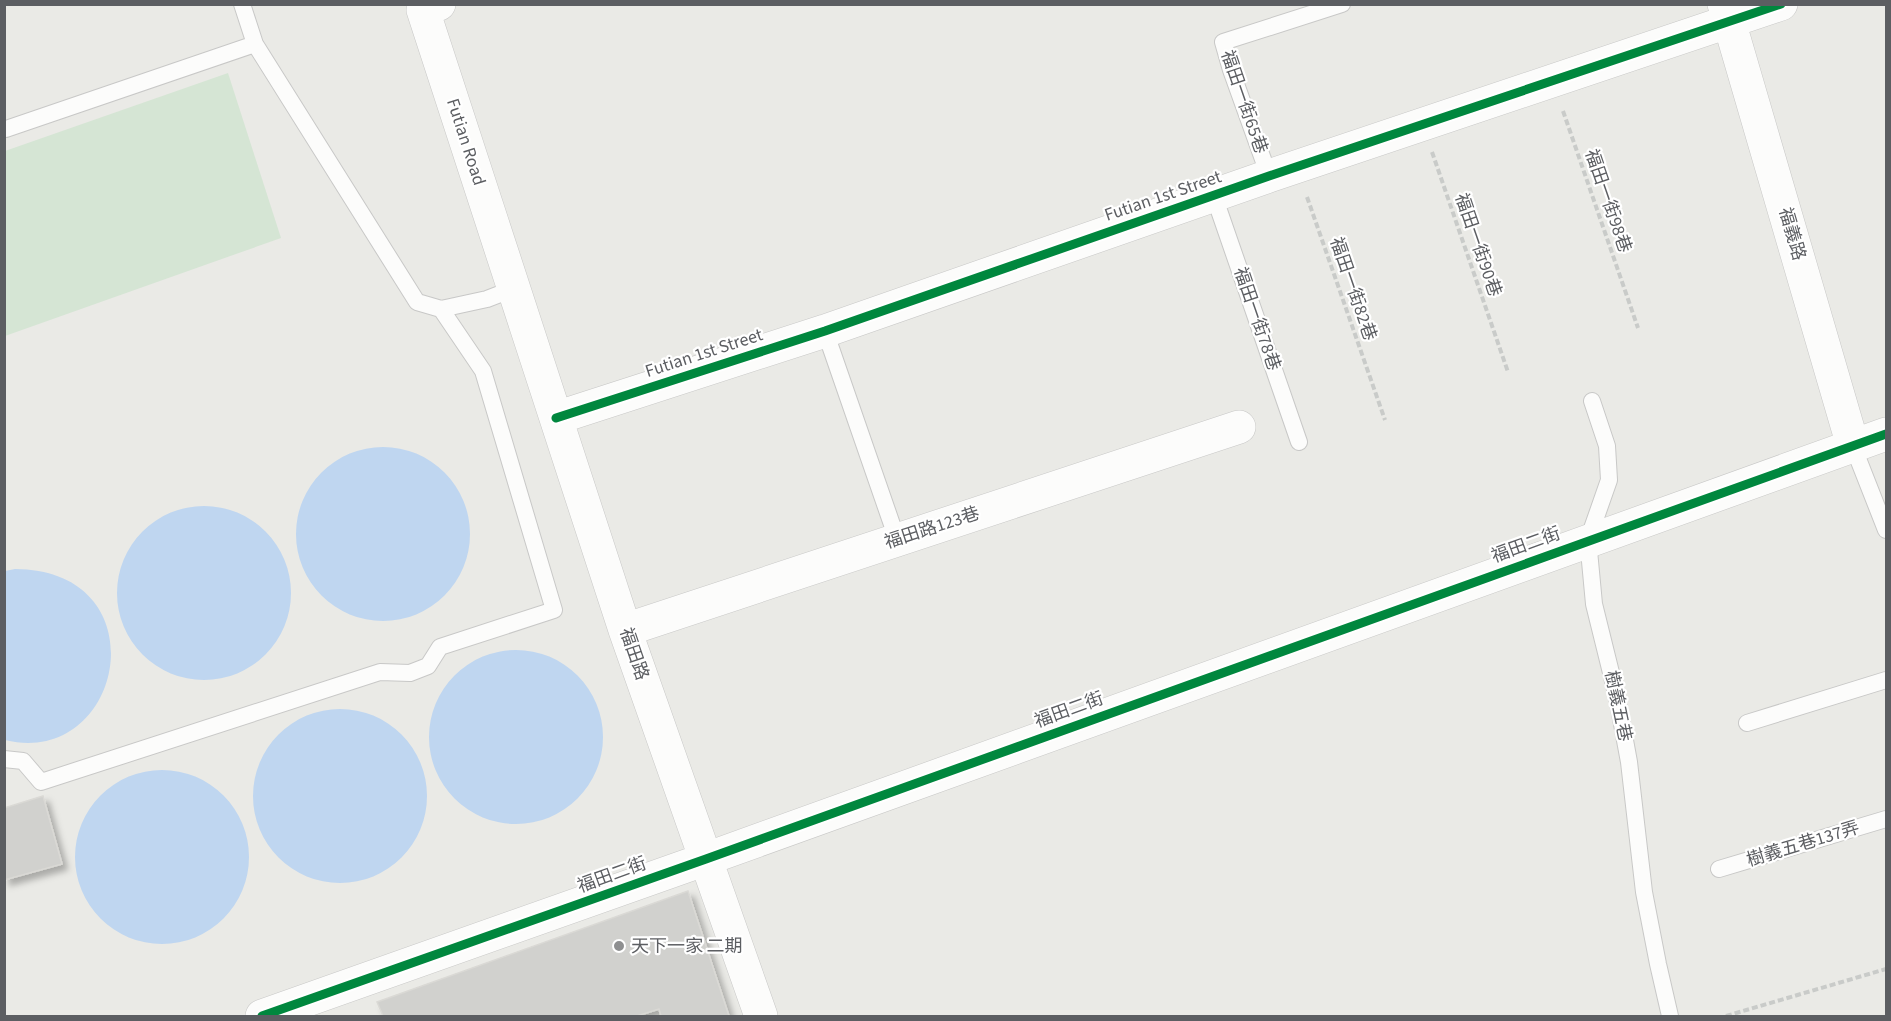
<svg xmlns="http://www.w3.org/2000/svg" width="1891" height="1021" font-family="'Source Sans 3','Noto Sans TC',sans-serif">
  <defs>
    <filter id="shadow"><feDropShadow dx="5.5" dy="5.5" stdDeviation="3" flood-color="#0004"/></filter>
  </defs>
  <rect width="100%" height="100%" fill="#eaeae6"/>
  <!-- green -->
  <path fill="#d5e5d4" d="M228,73L281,238L5,336V151Z"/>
  <!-- water -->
  <path fill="#bfd6f0" d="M296 534a87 87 0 1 1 174 0a87 87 0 1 1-174 0Z
    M117 593a87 87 0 1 1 174 0a87 87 0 1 1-174 0Z
    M15,569C163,570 124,769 5,740V571Z
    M429 737a87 87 0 1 1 174 0a87 87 0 1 1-174 0Z
    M253 796a87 87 0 1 1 174 0a87 87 0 1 1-174 0Z
    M75 857a87 87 0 1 1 174 0a87 87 0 1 1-174 0Z"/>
  <!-- building -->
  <path fill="#d1d1ce" stroke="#dad9d5" stroke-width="1.5" filter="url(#shadow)" d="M43,796L62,864L4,880V808Z
    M688,891L729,1016H661L659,1009L637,1016H383L377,1002Z"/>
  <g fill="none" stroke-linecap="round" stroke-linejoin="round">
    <!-- lane casing -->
    <g stroke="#c8c8c7" stroke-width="18">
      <path id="lane" d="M242,4L255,44L417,302L441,309L487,299L513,289
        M6,129L255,44
        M1269,176L1231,70L1223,42L1342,4
        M1214,196L1299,442
        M825,331L897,539
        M1592,401L1607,446L1609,480L1588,540L1594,604L1617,697L1629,762L1644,892L1658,964L1670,1016
        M1853,446L1886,530
        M1747,723L1886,680
        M4,759L23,761L41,782L380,672L410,673L428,666L440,647L554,610L483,371L441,309
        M1719,869L1886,819"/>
    </g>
    <!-- street casing -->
    <g stroke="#c8c8c7" stroke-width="34">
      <path id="street" d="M439,4L423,10L625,630L761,1016
        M1724,4L1853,446
        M556,418L825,331L1269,176L1781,4
        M625,630L1239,427
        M262,1016L706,859L1886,434"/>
    </g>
    <!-- path -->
    <path stroke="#c9cbc9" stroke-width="4" stroke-dasharray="6 3" stroke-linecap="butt" d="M1563,111L1638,328
      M1432,152L1508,372
      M1307,197L1385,420
      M1726,1016L1886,969"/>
    <!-- lane -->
    <use href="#lane" stroke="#fcfcfb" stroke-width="16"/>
    <!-- street -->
    <use href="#street" stroke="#fcfcfb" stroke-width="33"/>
    <!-- cycleway casing -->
    <g stroke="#fff" stroke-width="13">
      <path id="cycleway" d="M556,418L825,331L1269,176L1781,4
        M262,1016L706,859L1886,434"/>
    </g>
    <!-- cycleway -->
    <use href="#cycleway" stroke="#00873e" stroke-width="9"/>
  </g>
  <!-- markers -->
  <circle fill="#8e8f90" stroke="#fff" stroke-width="2" cx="619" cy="946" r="6"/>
  <g text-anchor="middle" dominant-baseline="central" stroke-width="4.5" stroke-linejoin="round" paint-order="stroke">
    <!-- street labels -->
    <g font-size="18" fill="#5c5e62" stroke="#fff">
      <text transform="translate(1244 102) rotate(71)">福田一街65巷</text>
      <text transform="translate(466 142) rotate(72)">Futian Road</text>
      <text transform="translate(1163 196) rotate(-19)">Futian 1st Street</text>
      <text transform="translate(1608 201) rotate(71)">福田一街98巷</text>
      <text transform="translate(1792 234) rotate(74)">福義路</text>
      <text transform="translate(1478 245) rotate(71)">福田一街90巷</text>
      <text transform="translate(1353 289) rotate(71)">福田一街82巷</text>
      <text transform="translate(1257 319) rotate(71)">福田一街78巷</text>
      <text transform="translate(704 353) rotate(-18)">Futian 1st Street</text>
      <text transform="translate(932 528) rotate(-18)">福田路123巷</text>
      <text transform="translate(1526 545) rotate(-20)">福田二街</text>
      <text transform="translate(634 654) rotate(71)">福田路</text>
      <text transform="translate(1618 706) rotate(78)">樹義五巷</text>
      <text transform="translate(1069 710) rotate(-20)">福田二街</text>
      <text transform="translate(1803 844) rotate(-17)">樹義五巷137弄</text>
      <text transform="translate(612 875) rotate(-20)">福田二街</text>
    </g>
    <!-- poi labels -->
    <g font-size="18" fill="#5c5e62" stroke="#fff" text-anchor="start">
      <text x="631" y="946">天下一家 二期</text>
    </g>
  </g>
  <!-- border -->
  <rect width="1891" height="1021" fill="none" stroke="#5c5e62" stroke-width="12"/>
</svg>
